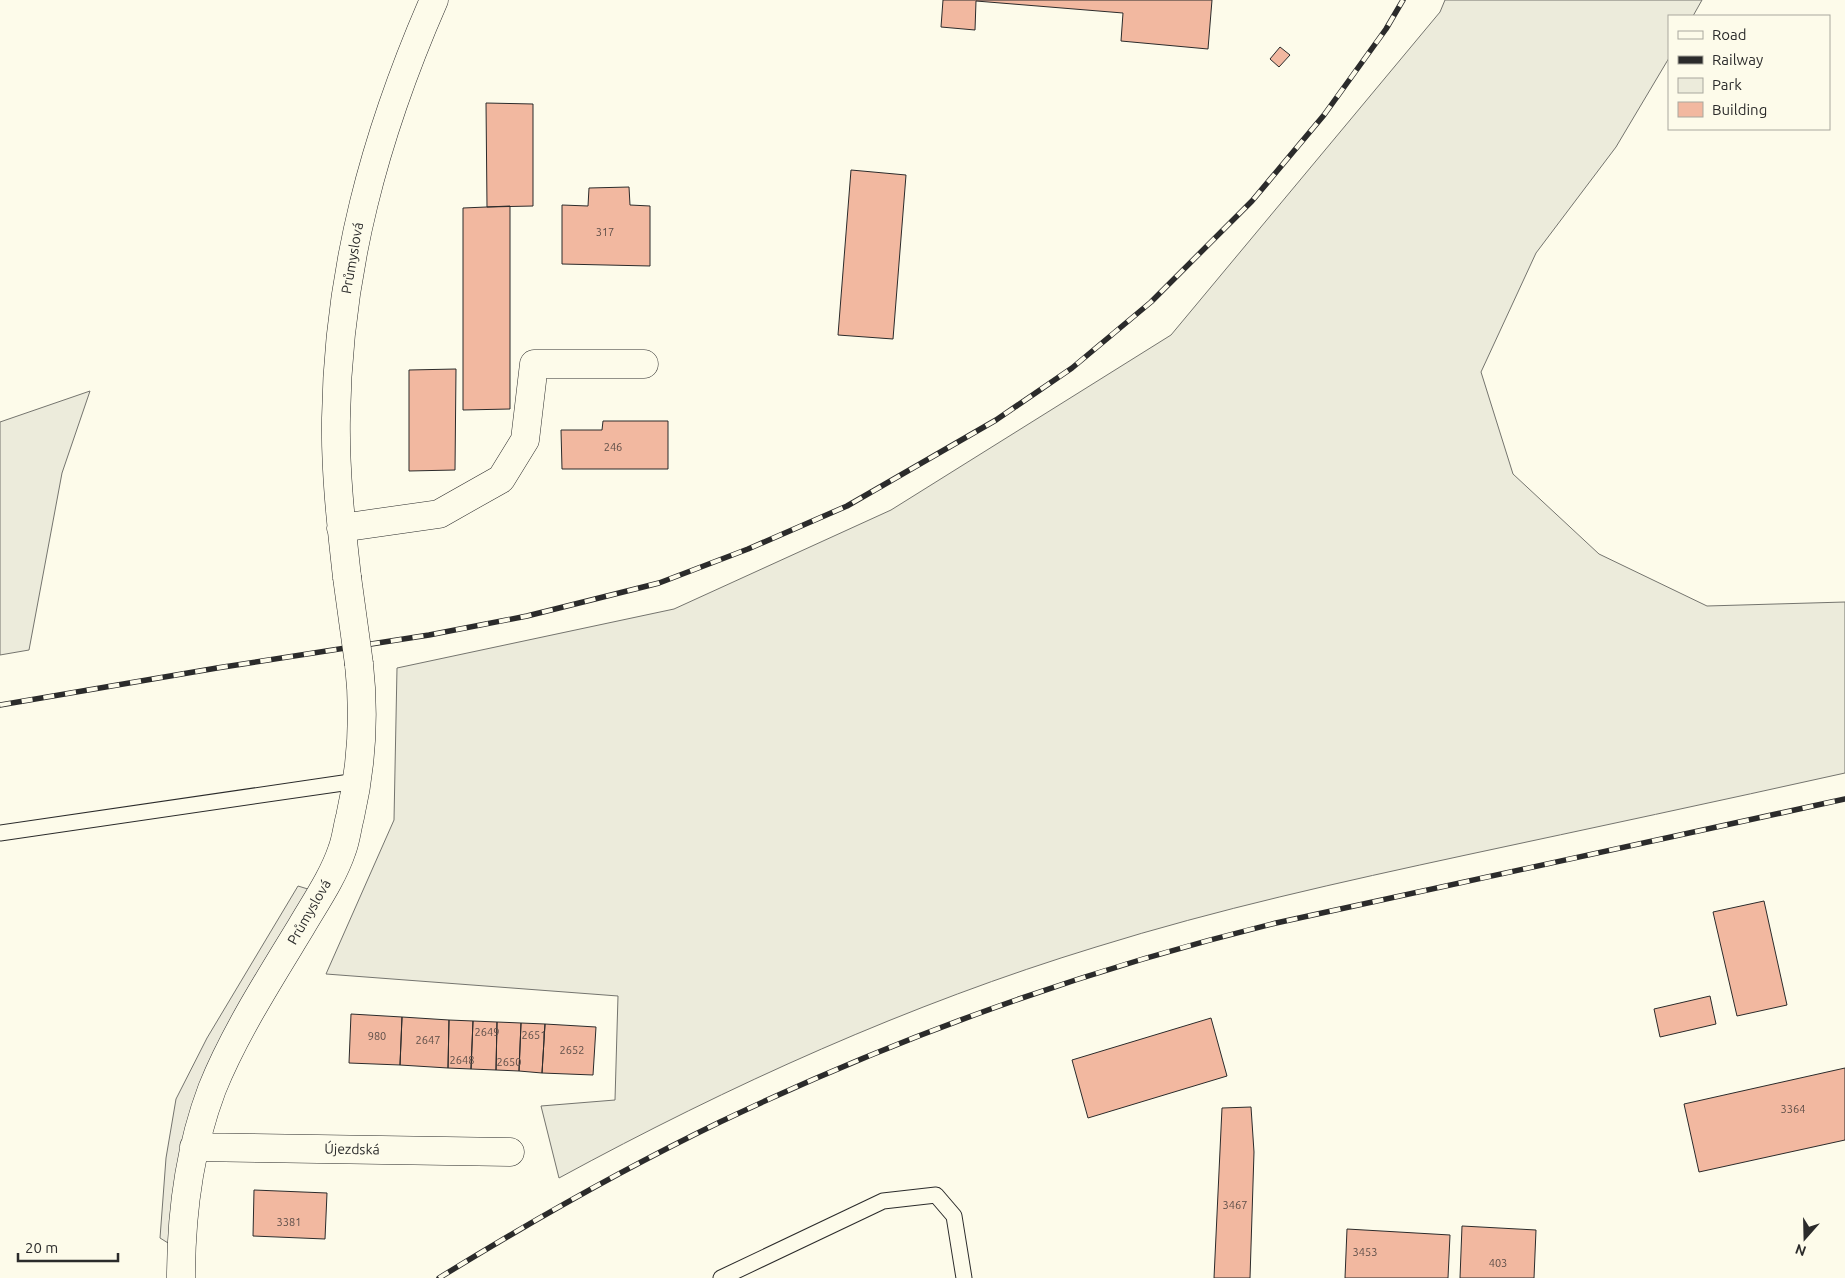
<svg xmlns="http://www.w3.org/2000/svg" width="1845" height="1278" font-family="Ubuntu,sans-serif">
  <rect width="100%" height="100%" fill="#fdfbea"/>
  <!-- green -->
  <path fill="#ecebdb" stroke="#74746e" d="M1445,0H1702L1693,16H1669V58L1616,147L1536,253L1481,372L1513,474L1599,554L1707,606L1845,602V773C1719,801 1592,828 1466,855C1341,882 1218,909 1096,947C909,1004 730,1085 559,1178L541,1106L615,1100L618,996L326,974L394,820L397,668L674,609L891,510L1171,335L1440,12Z
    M90,391L62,473L29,650L0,655V422Z"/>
  <!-- parking -->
  <path fill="#eceadb" stroke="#74746e" d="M298,886L321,893L229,1050L181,1251L160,1238L166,1158L176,1099L207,1038Z"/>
  <!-- building -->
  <path fill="#f2b8a0" stroke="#2b2b2b" d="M943,0H1212L1208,49L1121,41L1123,13L976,1L975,30L941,27Z
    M1280,47L1290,55L1279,67L1270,59Z
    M486,103L533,104V206L487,207Z
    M851,170L906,175L893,339L838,335Z
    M629,187L630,205L650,206V266L562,264V205L588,206L589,188Z
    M510,206V409L463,410V208Z
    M456,369L455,470L409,471V370Z
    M603,421H668V469H562L561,430H602Z
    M1764,901L1787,1005L1737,1016L1713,912Z
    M1710,996L1716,1024L1660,1037L1654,1009Z
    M351,1014L402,1017L400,1065L349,1063Z
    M402,1017L449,1020L448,1068L400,1065Z
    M1211,1018L1227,1076L1088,1118L1072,1060Z
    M449,1020L473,1021L471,1069L448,1068Z
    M473,1021L497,1022L496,1070L471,1069Z
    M497,1022L521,1023L519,1071L496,1070Z
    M521,1023L545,1024L542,1073L519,1071Z
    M545,1024L596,1027L593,1075L542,1073Z
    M1845,1068V1140L1699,1172L1684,1104Z
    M1251,1107L1254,1152L1250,1278H1214L1222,1108Z
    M254,1190L327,1193L325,1239L253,1236Z
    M1462,1226L1536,1230L1534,1278H1460Z
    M1347,1229L1450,1235L1448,1278H1345Z"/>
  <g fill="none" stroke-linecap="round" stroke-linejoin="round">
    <!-- lane casing -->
    <g stroke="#2b2b2b" stroke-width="17">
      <path id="lane" d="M0,833L357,781
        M721,1278L883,1201L936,1195L954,1216L964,1278"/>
    </g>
    <!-- street casing -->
    <g stroke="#2b2b2b" stroke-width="29">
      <path id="street" d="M341,528L439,514L501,479L525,440L534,364H644
        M347,577C341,524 335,471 336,418C338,270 375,135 434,0
        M194,1147L510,1152
        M181,1278C181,1213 189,1150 212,1089C234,1034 270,978 301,927C315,903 333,877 342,850C346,840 347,828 350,817C362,765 365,717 359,664"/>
    </g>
    <!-- lane -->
    <use href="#lane" stroke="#fdfbea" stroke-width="15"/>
    <!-- street -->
    <use href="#street" stroke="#fdfbea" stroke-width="28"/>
    <!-- rail casing -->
    <g stroke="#2b2b2b" stroke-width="5.5">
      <path id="rail" d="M0,705L217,668L429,635L527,616L659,583L748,549L847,506L996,420L1072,368L1151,302L1252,201L1324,115L1386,29L1403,0
        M439,1278C530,1222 623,1169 720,1122C898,1037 1084,970 1276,923L1845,799"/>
    </g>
    <!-- rail -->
    <use href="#rail" stroke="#fdfbea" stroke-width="4" stroke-dasharray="11" stroke-linecap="butt"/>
    <!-- street-bridge casing -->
    <g stroke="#2b2b2b" stroke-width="29" stroke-linecap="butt">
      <path id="street-bridge" d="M347,577L359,664"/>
    </g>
    <!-- street-bridge -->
    <use href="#street-bridge" stroke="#fdfbea" stroke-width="28"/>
  </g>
  <g text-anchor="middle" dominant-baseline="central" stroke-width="4" stroke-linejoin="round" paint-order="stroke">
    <!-- number labels -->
    <g font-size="11" fill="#5d4e48">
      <text x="605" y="232">317</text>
      <text x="613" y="447">246</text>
      <text x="487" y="1032">2649</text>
      <text x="534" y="1035">2651</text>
      <text x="377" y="1036">980</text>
      <text x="428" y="1040">2647</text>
      <text x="572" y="1050">2652</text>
      <text x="462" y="1060">2648</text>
      <text x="509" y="1062">2650</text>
      <text x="1793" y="1109">3364</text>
      <text x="1235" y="1205">3467</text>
      <text x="289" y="1222">3381</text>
      <text x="1365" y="1252">3453</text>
      <text x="1498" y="1263">403</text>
    </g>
    <!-- street labels -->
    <g font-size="14" fill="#2b2b2b" stroke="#fdfbea">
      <text transform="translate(352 258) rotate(-80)">Průmyslová</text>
      <text transform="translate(309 912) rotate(-60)">Průmyslová</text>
      <text transform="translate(352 1149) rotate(1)">Újezdská</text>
    </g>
  </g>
  <!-- legend -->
  <rect x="1668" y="15" width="162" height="115" fill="#fdfbea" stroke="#a9a89e"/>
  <rect x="1678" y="31" width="25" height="8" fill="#fdfbea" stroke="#a9a89e"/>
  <text x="1712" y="40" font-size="15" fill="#2b2b2b">Road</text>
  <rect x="1678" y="56" width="25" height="8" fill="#2b2b2b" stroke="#a9a89e"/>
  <text x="1712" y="65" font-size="15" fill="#2b2b2b">Railway</text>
  <rect x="1678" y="78" width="25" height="15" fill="#ecebdb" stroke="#a9a89e"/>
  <text x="1712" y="90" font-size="15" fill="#2b2b2b">Park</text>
  <rect x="1678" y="102" width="25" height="15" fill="#f2b8a0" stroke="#a9a89e"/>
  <text x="1712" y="115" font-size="15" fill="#2b2b2b">Building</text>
  <!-- north arrow -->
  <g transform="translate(1805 1238) rotate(200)" stroke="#fdfbea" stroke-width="4" paint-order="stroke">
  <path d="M0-4L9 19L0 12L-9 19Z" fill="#2b2b2b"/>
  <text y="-8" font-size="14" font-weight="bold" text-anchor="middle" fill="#2b2b2b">N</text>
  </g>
  <!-- scale -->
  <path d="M18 1253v8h100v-8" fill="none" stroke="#2b2b2b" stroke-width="2.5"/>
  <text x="25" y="1253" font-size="15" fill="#2b2b2b" stroke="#fdfbea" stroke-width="4" paint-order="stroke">20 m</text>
</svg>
